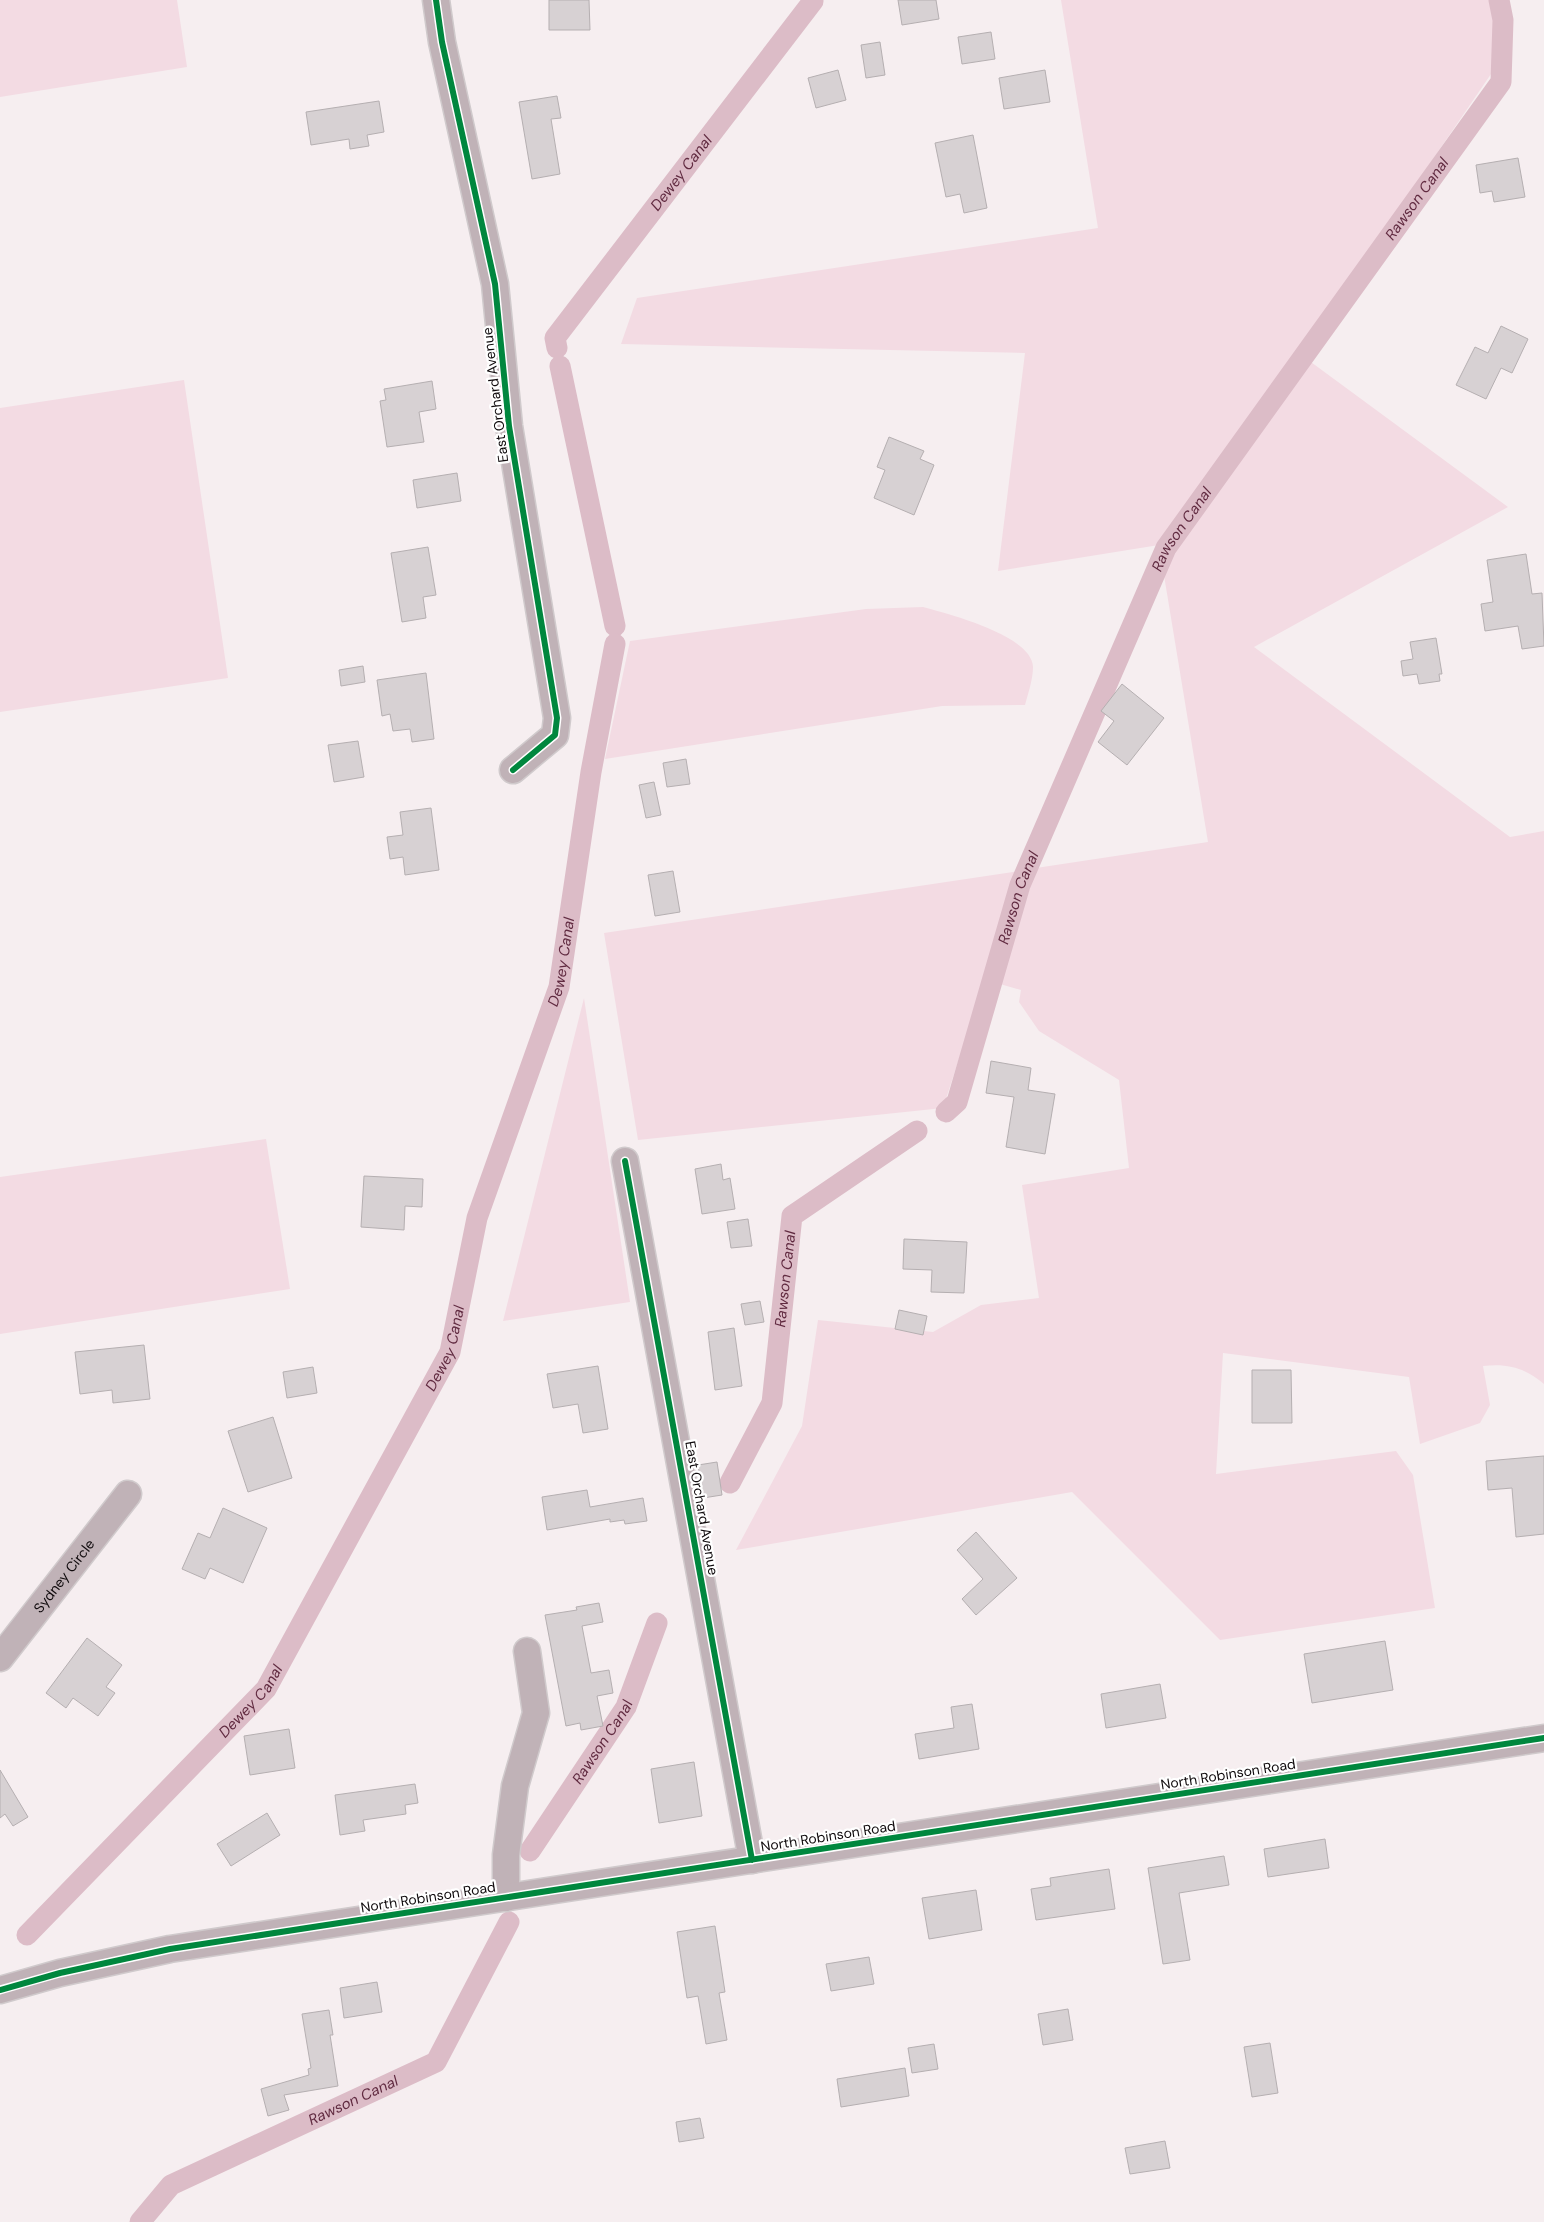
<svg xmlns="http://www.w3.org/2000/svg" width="1544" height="2222" font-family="'DM Sans',sans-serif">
  <rect width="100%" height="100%" fill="#f6eef0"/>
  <!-- green -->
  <path fill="#f3dbe3" d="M0,0H177L187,67L0,97Z
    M1061,0H1497L1506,52L1300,354L1508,507L1254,647L1510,837L1544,831V1384C1525,1368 1508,1363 1483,1366L1490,1405L1480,1423L1420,1444L1409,1377L1223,1353L1216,1474L1396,1451L1413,1475L1435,1608L1220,1640L1072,1492L736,1550L802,1426L818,1320L933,1332L981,1305L1039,1298L1022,1185L1129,1168L1119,1080L1039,1031L1019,1002L1021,990L1000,984L1036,868L1208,842L1159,545L998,571L1025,353L621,344L637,298L1098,228Z
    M184,380L228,678L0,712V408Z
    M923,607C948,614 1032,635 1033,667C1033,679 1028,694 1025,705L942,706L605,759L630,641L866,609Z
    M1020,871L943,1108L638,1140L604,933Z
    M584,998L630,1302L503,1321Z
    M266,1139L290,1289L0,1334V1177Z"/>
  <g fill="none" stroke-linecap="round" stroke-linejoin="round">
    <!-- canal -->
    <g stroke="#dcbcc7" stroke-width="21">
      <path id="s1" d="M557,348L555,338L813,1"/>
      <path d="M560,366L615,626"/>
      <path id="s2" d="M946,1112L957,1102L1020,885L1166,548L1501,82L1503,20L1499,0"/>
      <path id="s3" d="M730,1483L772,1403L792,1216L917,1131"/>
      <path id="s4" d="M530,1851L626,1707L657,1623"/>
      <path id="s5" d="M27,1935L266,1689L450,1352L477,1218L559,987L591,772L615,644"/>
      <path id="s6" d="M140,2222L171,2185L436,2062L509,1922"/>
    </g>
  </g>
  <!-- building -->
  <path fill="#d7d1d3" stroke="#b5afb1" d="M549,0H589L590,30H549Z
    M898,0H936L939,19L902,25Z
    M991,32L995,59L962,64L958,37Z
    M880,42L885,75L866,78L861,45Z
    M838,70L846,100L816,108L808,78Z
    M1045,70L1050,102L1004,109L999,78Z
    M557,96L561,118L551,119L560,174L532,179L519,102Z
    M379,101L384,132L367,135L369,146L350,149L349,139L311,145L306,112Z
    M973,135L987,208L964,213L960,194L946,197L935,143Z
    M1518,158L1525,197L1494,202L1492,191L1480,193L1476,165Z
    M1501,326L1528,339L1512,373L1501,368L1486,399L1456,385L1475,347L1488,353Z
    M432,381L436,409L419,412L424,442L387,447L380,401L386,400L384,389Z
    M889,437L924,451L920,459L934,465L914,515L874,498L885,470L877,467Z
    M457,473L461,501L417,508L413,480Z
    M428,547L436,595L423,597L426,618L402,622L391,553Z
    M1526,554L1532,594L1542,593L1544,646L1522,649L1518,626L1485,631L1481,604L1493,602L1487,560Z
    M1436,638L1442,674H1439L1440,681L1419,684L1417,674L1403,676L1401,661L1413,659L1410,642Z
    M363,666L365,682L341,686L339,670Z
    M426,673L434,739L412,742L410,729L393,731L390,714L382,716L377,680Z
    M1122,684L1164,718L1127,765L1098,742L1114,721L1101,711Z
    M358,741L364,777L334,782L328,745Z
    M686,759L690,784L667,787L663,763Z
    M654,782L661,815L646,818L639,785Z
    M431,808L439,870L405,875L403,857L390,859L387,837L403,835L400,812Z
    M673,871L680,912L655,916L648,875Z
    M991,1061L1031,1068L1028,1090L1055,1094L1045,1154L1006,1147L1014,1097L986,1093Z
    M721,1164L723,1180L730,1178L735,1209L702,1214L695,1169Z
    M364,1176L423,1179L422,1207L405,1206L404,1230L361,1227Z
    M748,1219L752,1246L731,1248L727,1222Z
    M904,1239L967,1242L964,1293L931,1292L932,1270L903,1269Z
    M760,1301L764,1322L745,1325L741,1304Z
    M899,1310L927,1316L923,1335L895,1329Z
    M734,1328L742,1386L715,1390L708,1332Z
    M144,1345L150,1399L113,1403L112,1390L80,1394L75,1352Z
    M598,1366L608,1429L583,1433L578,1404L553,1408L547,1374Z
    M313,1367L317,1393L287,1398L283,1372Z
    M1252,1370H1291L1292,1423H1252Z
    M273,1417L292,1478L248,1492L228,1431Z
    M1544,1456V1534L1516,1537L1512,1488L1488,1490L1486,1461Z
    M717,1462L722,1495L703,1498L698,1465Z
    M587,1490L590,1507L643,1498L647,1521L625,1524L624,1520L610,1522V1519L547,1530L542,1497Z
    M223,1508L267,1528L243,1583L210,1568L205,1579L182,1569L198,1533L210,1538Z
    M976,1532L1017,1578L976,1615L962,1599L983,1579L957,1550Z
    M599,1603L603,1622L582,1626L591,1673L609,1670L613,1693L597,1696L603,1726L581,1730L580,1723L566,1726L545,1615L577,1610L576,1607Z
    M87,1638L122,1665L106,1687L115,1693L98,1716L73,1698L66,1708L46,1693Z
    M1385,1641L1393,1690L1312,1703L1304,1654Z
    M1160,1684L1166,1718L1106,1728L1101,1694Z
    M972,1704L979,1749L919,1759L915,1734L954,1728L951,1707Z
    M289,1729L295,1768L250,1775L244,1736Z
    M694,1762L702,1816L659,1823L651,1769Z
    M0,1770L28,1817L13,1826L5,1814L0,1818Z
    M415,1784L418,1803L405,1805L406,1814L363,1820L365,1831L340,1835L335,1795Z
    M267,1813L280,1835L231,1866L217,1844Z
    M1325,1839L1329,1868L1268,1877L1264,1849Z
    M1224,1856L1229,1885L1179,1893L1190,1960L1163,1964L1148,1868Z
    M1109,1869L1115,1909L1036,1920L1031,1889L1051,1886L1050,1878Z
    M976,1890L982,1930L929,1939L922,1898Z
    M715,1926L725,1992L719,1993L727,2040L706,2044L698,1996L687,1998L677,1932Z
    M869,1957L874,1984L831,1991L826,1964Z
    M377,1982L382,2012L344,2018L340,1988Z
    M1068,2009L1073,2040L1043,2045L1038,2014Z
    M329,2010L333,2035H330L338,2086L284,2095L289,2110L268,2116L261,2089L309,2075L308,2069L311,2068L302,2014Z
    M1270,2043L1278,2093L1252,2097L1244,2047Z
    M934,2044L938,2069L912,2073L908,2048Z
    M905,2068L909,2096L841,2107L837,2079Z
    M700,2118L704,2138L679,2142L676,2122Z
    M1165,2141L1170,2168L1130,2174L1125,2148Z"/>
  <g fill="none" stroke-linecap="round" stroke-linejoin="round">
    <!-- minor casing -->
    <g stroke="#d0cacc" stroke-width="29">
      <g id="minor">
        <path d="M436,0L442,42L495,284L509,426L557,718L555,735L513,770"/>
        <path d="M625,1161L752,1860"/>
        <path id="s7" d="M0,1658L128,1494"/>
        <path d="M506,1898V1855L515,1786L536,1713L527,1651"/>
        <path d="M0,1990L60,1973L170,1949L1544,1738"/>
      </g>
    </g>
    <!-- minor -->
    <use href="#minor" stroke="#c0b2b7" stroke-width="26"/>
    <!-- cycleway casing -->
    <g stroke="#fff" stroke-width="9">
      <path id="cycleway" d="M436,0L442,42L495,284L509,426L557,718L555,735L513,770
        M625,1161L752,1860
        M0,1990L60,1973L170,1949L1544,1738"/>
    </g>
    <!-- cycleway -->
    <use href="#cycleway" stroke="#00873e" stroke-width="6"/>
  </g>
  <g text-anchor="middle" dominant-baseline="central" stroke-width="4.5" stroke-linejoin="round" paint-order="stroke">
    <!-- street labels -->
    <g font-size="14" fill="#0f0a0c" stroke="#fff">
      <text transform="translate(495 395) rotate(-97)">East Orchard Avenue</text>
      <text transform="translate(702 1508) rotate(80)">East Orchard Avenue</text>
      <text stroke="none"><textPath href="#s7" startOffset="104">Sydney Circle</textPath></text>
      <text transform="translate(1228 1774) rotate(-9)">North Robinson Road</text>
      <text transform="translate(828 1836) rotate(-9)">North Robinson Road</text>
      <text transform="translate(428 1897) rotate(-9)">North Robinson Road</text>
    </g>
    <!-- water labels -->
    <g font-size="15" font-style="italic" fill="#612b41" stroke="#fff">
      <text stroke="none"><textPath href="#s1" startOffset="218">Dewey Canal</textPath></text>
      <text stroke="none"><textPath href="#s2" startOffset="1038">Rawson Canal</textPath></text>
      <text stroke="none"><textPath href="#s2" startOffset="632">Rawson Canal</textPath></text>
      <text stroke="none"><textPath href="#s2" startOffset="228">Rawson Canal</textPath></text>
      <text stroke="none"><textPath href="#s5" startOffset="1134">Dewey Canal</textPath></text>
      <text stroke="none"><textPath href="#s3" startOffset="215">Rawson Canal</textPath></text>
      <text stroke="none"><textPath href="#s5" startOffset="729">Dewey Canal</textPath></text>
      <text stroke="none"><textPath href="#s5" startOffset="324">Dewey Canal</textPath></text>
      <text stroke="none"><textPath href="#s4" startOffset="131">Rawson Canal</textPath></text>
      <text stroke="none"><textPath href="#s6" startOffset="249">Rawson Canal</textPath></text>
    </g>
  </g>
</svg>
